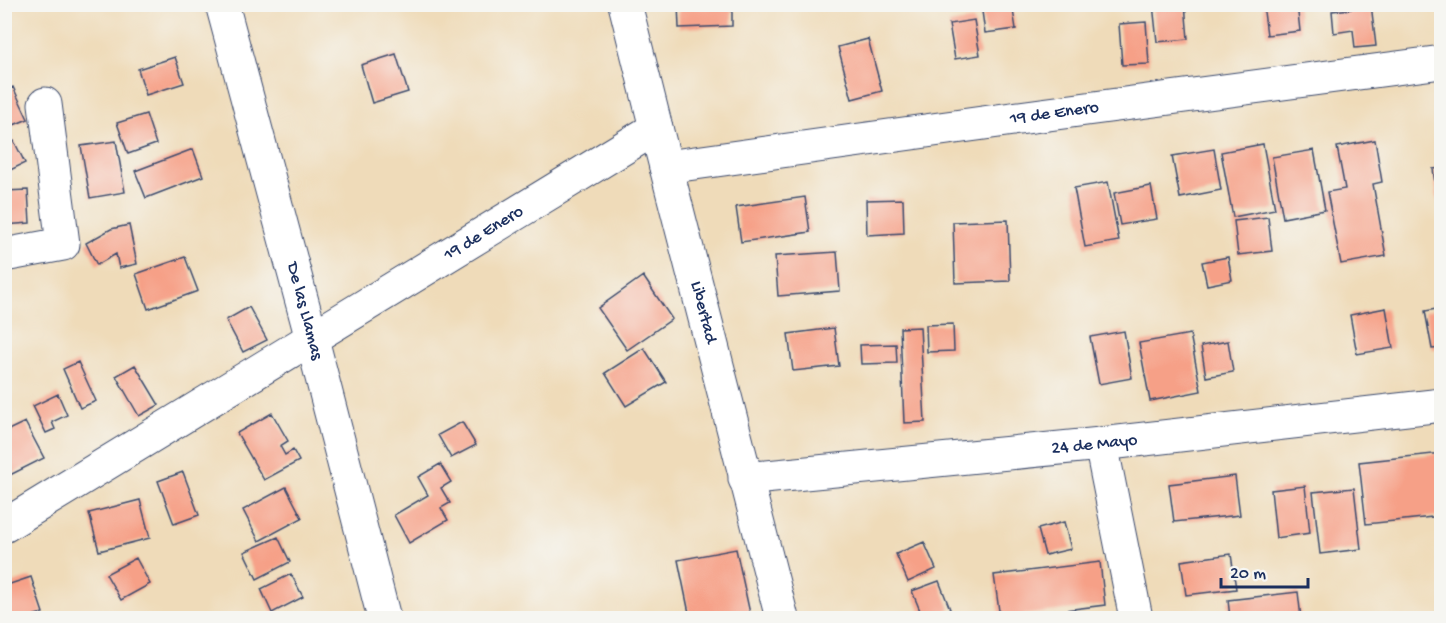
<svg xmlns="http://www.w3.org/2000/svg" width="1446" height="623" font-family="'Gochi Hand',sans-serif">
  <rect width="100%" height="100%" fill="#f6f6f2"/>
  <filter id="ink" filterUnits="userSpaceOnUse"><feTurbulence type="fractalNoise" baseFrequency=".0167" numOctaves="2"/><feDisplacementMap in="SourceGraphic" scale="12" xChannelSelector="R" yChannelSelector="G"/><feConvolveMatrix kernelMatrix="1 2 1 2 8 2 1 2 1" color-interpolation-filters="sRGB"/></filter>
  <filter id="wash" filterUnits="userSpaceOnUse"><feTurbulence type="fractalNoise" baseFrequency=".008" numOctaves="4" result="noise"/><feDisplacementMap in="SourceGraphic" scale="24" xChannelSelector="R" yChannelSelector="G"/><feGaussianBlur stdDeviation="1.35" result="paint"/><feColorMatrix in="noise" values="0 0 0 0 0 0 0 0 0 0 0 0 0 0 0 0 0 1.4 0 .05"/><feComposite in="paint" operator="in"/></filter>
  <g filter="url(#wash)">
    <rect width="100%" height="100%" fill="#efdbb9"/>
    <g id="blocks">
      <!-- building -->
      <path fill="#f6a087" d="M678,4H699V8L732,6V26L679,28Z
        M981,4H1012L1016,29L985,33Z
        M1153,4H1185L1188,39L1157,42Z
        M1263,4H1297L1300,31L1267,35Z
        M1350,4H1371L1376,46L1355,48L1353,30L1334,33L1332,11L1351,9Z
        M974,20L980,55L955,59L949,24Z
        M1146,22L1149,64L1122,65L1119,24Z
        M868,39L882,91L852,99L838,47Z
        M396,54L408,92L372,103L361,65Z
        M175,57L184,83L146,95L138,69Z
        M13,87L28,119L4,129V91Z
        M146,114L156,144L128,154L117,123Z
        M1375,140L1382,182L1373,184L1386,256L1341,264L1327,192L1345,189L1337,147Z
        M14,141L25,163L4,173V145Z
        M116,141L125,192L90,198L81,146Z
        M1263,144L1275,209L1233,217L1221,152Z
        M193,149L203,176L146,198L135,171Z
        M1214,149L1221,190L1180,198L1172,156Z
        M1314,150L1325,210L1283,218L1272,157Z
        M1442,168V203H1438L1433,169Z
        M1108,182L1119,241L1085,247L1074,188Z
        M1151,186L1157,219L1120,225L1114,193Z
        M28,190L30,223L4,225V191Z
        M805,197L810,232L741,242L736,207Z
        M903,199L904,233L867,235L866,200Z
        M1268,217L1272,251L1238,255L1234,221Z
        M1008,220L1010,281L955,283L953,222Z
        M129,225L137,264L119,268L116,254L97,265L86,243L111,229Z
        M837,252L840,291L778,296L775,256Z
        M185,257L198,291L148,309L136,274Z
        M1228,257L1232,280L1207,285L1202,262Z
        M643,276L672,319L627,350L598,308Z
        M249,307L267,340L243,352L226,320Z
        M1386,308L1393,348L1357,354L1350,315Z
        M1442,308V348L1432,349L1425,311Z
        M953,324L954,351L927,352L926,325Z
        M920,327L925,422L904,423L900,328Z
        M834,328L839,366L793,371L788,334Z
        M1124,331L1132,378L1099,384L1090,337Z
        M1190,334L1201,391L1150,401L1139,343Z
        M1228,341L1233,372L1206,377L1201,346Z
        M896,344L897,363L861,364L860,345Z
        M644,348L666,382L626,406L605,373Z
        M78,362L96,401L80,408L63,369Z
        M135,365L159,405L139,416L116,376Z
        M58,394L67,415L52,422L55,429L46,433L33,406Z
        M272,413L288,441L280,446L285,455L293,450L299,461L264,480L237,433Z
        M25,422L44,458L4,478V432Z
        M462,422L476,445L451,458L438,435Z
        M1442,453V516L1366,524L1359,462Z
        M440,464L451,482L441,488L450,503L441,508L448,520L409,543L394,515L428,495L418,477Z
        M183,472L199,515L174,524L158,481Z
        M1235,476L1240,515L1174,522L1169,484Z
        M1305,486L1310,533L1276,538L1271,490Z
        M286,487L302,518L259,541L243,510Z
        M1354,488L1361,549L1320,554L1313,492Z
        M140,500L150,538L99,551L89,513Z
        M1064,522L1071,549L1045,555L1038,529Z
        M278,537L290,562L257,579L244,552Z
        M924,542L936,569L908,582L896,554Z
        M736,549L751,618H690L678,560Z
        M1231,554L1236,589L1186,595L1181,561Z
        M136,558L150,584L121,600L106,574Z
        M1100,562L1105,605L1000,618L994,575Z
        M291,574L303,597L272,613L261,589Z
        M31,577L43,613L35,615L36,618H4V586Z
        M939,581L950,609L927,618H923L912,591Z
        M1298,592L1301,618H1230L1228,600Z"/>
    </g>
  </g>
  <g filter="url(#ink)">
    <use href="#blocks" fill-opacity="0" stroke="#3b496c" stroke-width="1.5"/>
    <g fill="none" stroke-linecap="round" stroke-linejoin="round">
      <!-- minor casing -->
      <g stroke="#3b496c" stroke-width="35">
        <g id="minor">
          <path id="s1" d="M222,4L312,339L384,618"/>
          <path id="s2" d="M625,4L656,128L782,618"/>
          <path id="s3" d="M666,167L1041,115L1442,62"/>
          <path d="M4,255L63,244L45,104"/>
          <path d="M1101,444L1136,618"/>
          <path id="s4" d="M745,479L1101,444L1442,405"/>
          <path id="s5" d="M4,526L656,128"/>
        </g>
      </g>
      <!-- minor -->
      <use href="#minor" stroke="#fff" stroke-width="33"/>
    </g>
  </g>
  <g text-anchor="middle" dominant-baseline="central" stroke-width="4.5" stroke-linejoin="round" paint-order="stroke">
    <!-- street labels -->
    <g font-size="18" fill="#1b2f5e" stroke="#f6f6f2">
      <text stroke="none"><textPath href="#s3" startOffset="392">19 de Enero</textPath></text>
      <text stroke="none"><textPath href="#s5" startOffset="562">19 de Enero</textPath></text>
      <text stroke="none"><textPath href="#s1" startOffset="318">De las Llamas</textPath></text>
      <text stroke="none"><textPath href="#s2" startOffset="318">Libertad</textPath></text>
      <text stroke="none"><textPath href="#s4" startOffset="351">24 de Mayo</textPath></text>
    </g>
  </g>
  <!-- margin -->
  <rect width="1446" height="623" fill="none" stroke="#f6f6f2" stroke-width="24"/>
  <!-- scale -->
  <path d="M1221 578v9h87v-9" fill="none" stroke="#1b2f5e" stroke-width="3"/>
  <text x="1230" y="578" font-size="18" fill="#1b2f5e" stroke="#f6f6f2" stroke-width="4.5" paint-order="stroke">20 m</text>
</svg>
